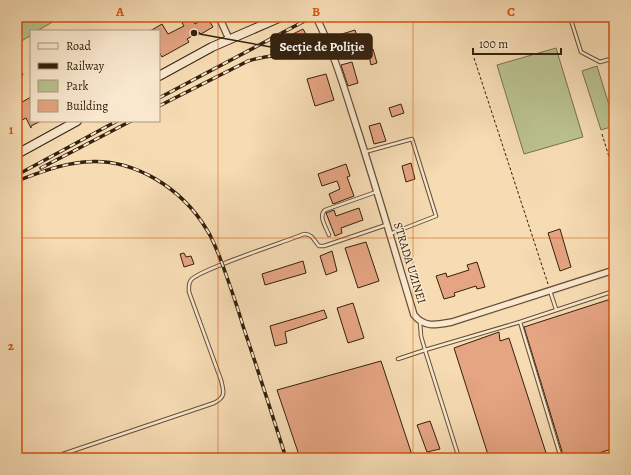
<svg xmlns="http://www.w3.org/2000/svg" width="631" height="475" font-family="Alegreya,serif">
  <rect width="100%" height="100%" fill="#f6dbb3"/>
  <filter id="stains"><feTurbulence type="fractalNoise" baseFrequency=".005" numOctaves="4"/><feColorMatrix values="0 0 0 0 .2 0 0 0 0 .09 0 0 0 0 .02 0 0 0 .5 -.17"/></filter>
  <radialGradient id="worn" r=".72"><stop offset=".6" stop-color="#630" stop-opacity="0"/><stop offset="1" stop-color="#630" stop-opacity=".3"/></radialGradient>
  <!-- green -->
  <path fill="#bac18f" stroke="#77714e" d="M17,17H61L37,31H31V35L17,44Z
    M556,48L583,137L524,154L497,65Z
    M597,66L614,121V126L601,130L582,71Z"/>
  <!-- building -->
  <path fill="#e5a482" stroke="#34210e" d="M207,17L213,27L201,34L199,32L187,39L189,42L162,57L159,52V31H150L162,24L168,34L184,26L182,23L192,18L195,24Z
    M303,29L307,36L293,43L289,36Z
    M355,30L362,54L350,57L346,46L343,47L341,41L344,40L342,34Z
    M373,49L377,63L371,65L369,56L364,58L363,52Z
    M352,62L358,83L348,86L341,65Z
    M17,64L23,75L17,78Z
    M326,74L334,100L315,106L307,79Z
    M31,97V121H41L31,126V128L26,118L17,123V105Z
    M401,104L404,113L392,117L389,108Z
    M380,123L386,141L374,144L369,126Z
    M411,163L415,179L406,182L402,166Z
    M346,164L350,176L347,177L354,196L333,204L329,194L340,189L337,181L322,186L318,174Z
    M359,208L363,220L341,228L342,233L335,236L326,213L334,210L336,216Z
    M560,229L571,267L560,271L548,233Z
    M366,242L379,281L358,288L345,248Z
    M332,251L337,271L326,275L320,256Z
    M184,253L186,257L191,256L194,264L184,267L180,254Z
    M303,261L306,273L265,285L262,274Z
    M477,262L485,287L477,289L476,286L454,293L455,296L444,299L436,276L446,273L447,277L469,270L467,265Z
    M614,298V448L585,458H564L524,327Z
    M353,303L364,338L348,343L337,308Z
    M324,310L327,318L285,332L287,343L275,346L270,326Z
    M499,332L500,341L509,338L546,453L537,455V458H489L454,348Z
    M381,361L413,458H300L277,390Z
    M430,421L440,449L427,452L417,425Z"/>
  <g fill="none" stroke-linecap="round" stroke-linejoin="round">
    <!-- lane casing -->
    <g stroke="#645037" stroke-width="4.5">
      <path id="lane" d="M570,17L581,52L600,62L614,58
        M611,70L614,79
        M365,152L412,139L436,216L390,234
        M329,235C326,227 318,216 325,210L376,192
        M550,291L556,309
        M420,322L421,336L425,350L459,458
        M520,322L561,458
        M398,359L425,350L520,322L614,291
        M63,454L214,403C226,397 224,392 221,380L189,292C189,288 188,284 191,280C198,270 287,241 304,234C313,234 314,241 319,246H324L386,225"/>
    </g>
    <!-- street casing -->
    <g stroke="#645037" stroke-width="8">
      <path id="street" d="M219,17L229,39
        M316,17C334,52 345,91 357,128C377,190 395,252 414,315C425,328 436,325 452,322L614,270"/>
    </g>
    <!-- secondary casing -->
    <g stroke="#34210e" stroke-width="10">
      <path id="secondary" d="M159,76L212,47L281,17
        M17,154L77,121"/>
    </g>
    <!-- path -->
    <path stroke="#34210e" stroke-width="1" stroke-dasharray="3 2" stroke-linecap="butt" d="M474,58L548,284
      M602,134L614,173"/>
    <!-- lane -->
    <use href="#lane" stroke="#f9e8ce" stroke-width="2.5"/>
    <!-- street -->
    <use href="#street" stroke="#f9e8ce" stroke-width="5.5"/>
    <!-- secondary -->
    <use href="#secondary" stroke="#f9e8ce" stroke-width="8"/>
    <!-- rail casing -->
    <g stroke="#34210e" stroke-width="3.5">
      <path id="rail" d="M159,98L312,17
        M159,106L248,61C270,54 293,54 315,53
        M41,168L131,121
        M17,175L117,121
        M17,181C38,173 61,164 84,162C133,157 182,188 207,230C214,241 218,253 223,266C230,286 237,305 243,326C258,370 272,414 286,458"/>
    </g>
    <!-- rail -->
    <use href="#rail" stroke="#f9e8ce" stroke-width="2" stroke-dasharray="6" stroke-linecap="butt"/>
  </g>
  <!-- grid -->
  <path fill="none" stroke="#d6530c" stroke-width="1" stroke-opacity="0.55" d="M218,17V458M413,17V458M17,238H614"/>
  <g text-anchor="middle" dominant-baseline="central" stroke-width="3" stroke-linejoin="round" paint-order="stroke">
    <!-- street labels -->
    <g font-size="12" fill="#34210e" stroke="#f9e8ce">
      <text transform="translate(410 263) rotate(73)">STRADA UZINEI</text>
    </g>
  </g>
  <!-- callouts -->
  <path fill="none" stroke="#34210e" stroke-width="1.5" d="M194 33L271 47"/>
  <circle fill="#34210e" stroke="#f9e8ce" stroke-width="1.5" cx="194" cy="33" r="4"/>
  <rect fill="#34210e" stroke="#34210e" stroke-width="1.5" x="271" y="34" width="101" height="25" rx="4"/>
  <g font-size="13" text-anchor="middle" font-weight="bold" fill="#fff">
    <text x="322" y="51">Secție de Poliție</text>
  </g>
  <!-- margin -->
  <rect width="631" height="475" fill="none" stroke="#f6dbb3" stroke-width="44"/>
  <!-- legend -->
  <rect x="30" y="30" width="130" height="92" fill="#f9e8ce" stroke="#aa9881"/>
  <rect x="38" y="43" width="20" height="6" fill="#f9e8ce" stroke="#aa9881"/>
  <text x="66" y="50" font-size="12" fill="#34210e">Road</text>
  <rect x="38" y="63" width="20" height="6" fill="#34210e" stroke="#aa9881"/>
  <text x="66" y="70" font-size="12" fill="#34210e">Railway</text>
  <rect x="38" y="80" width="20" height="12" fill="#bac18f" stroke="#aa9881"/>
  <text x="66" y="90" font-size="12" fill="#34210e">Park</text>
  <rect x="38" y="100" width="20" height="12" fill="#e5a482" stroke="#aa9881"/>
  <text x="66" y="110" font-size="12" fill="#34210e">Building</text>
  <!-- scale -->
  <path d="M473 48v6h88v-6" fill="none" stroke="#34210e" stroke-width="2"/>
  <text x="479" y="48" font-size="12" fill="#34210e" stroke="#f9e8ce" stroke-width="3" paint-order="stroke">100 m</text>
  <rect x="22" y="22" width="587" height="431" fill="none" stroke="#d6530c" stroke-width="1.5"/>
  <g font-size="13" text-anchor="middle" font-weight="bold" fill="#d6530c">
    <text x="120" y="16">A</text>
    <text x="316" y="16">B</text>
    <text x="511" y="16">C</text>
    <text x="11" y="134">1</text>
    <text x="11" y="350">2</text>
  </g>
  <rect width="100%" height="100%" filter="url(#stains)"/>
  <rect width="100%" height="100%" fill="url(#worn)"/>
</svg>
